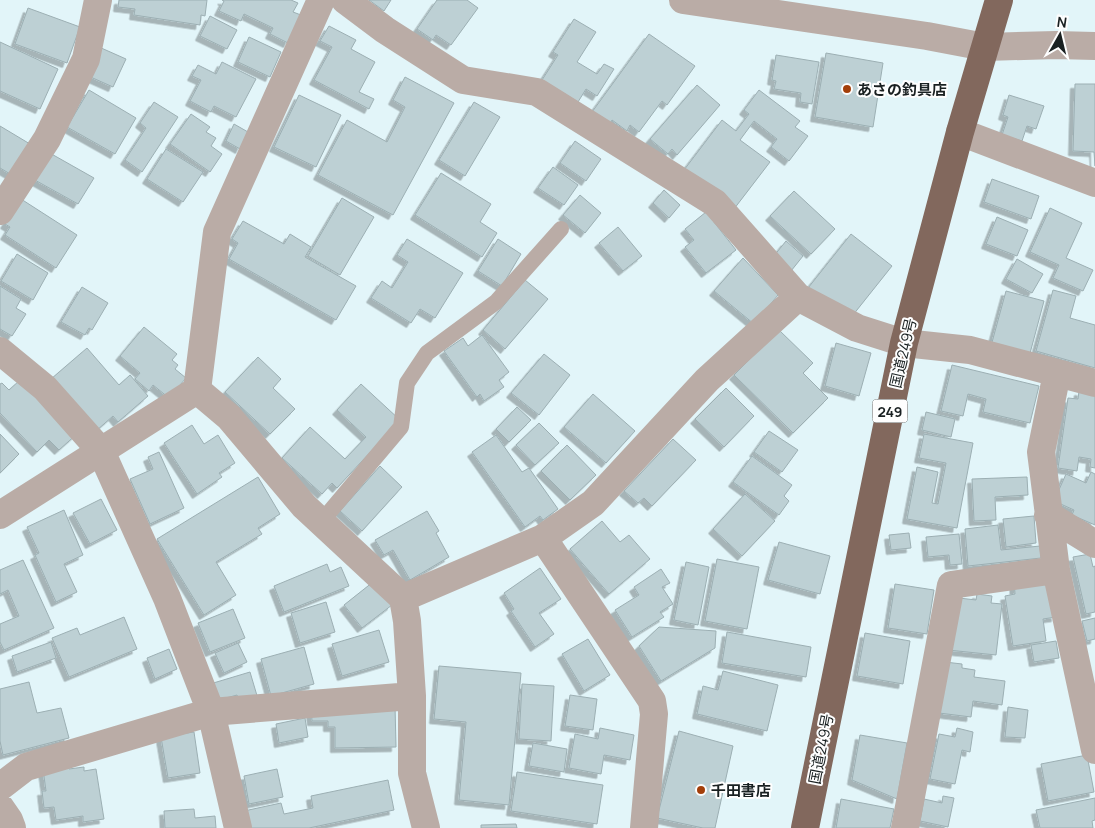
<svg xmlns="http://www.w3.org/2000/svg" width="1095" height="828" font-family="Manrope,'Noto Sans JP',sans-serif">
  <defs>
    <filter id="shadow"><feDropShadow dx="-4.5" dy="4.5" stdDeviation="0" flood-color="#0004"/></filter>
  </defs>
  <rect width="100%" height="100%" fill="#e2f5f9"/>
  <!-- building -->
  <path fill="#bdd0d4" stroke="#9cafb3" filter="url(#shadow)" d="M119,0H207L205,16L201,15L200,25L134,15L135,9L118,7Z
    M222,0H291L298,3L293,12L301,15L288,43L270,34L273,28L244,14L241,21L219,11L224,1Z
    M369,0H391L384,11Z
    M437,0H467L478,8L451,45L436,35L433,40L417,29Z
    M28,8L80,27L67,63L15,44Z
    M210,16L237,30L227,49L200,36Z
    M574,19L596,32L577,62L597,74L604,64L614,69L597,96L586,89L578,102L542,80L558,55L553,52Z
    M329,26L356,40L351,49L375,62L359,92L374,99L369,109L314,80L332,47L320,41Z
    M649,34L695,66L667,105L662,101L639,132L630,125L627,131L612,120L610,124L592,112Z
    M249,37L281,52L270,77L238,62Z
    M0,42L58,69L40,109L0,91Z
    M99,47L126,59L113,87L86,75Z
    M826,53L883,63L873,127L815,117Z
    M776,55L819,62L812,104L800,102L801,93L774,89L776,81L772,80Z
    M222,62L256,79L236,117L214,106L211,112L190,101L201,80L192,76L198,65L216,74Z
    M405,77L454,103L393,215L318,175L347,120L387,142L405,107L393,100Z
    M1075,84H1095V166L1094,152L1073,151Z
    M697,85L720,105L677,155L672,149L668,154L650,139Z
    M89,90L136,118L115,154L67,127Z
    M759,90L800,121L795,127L808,136L789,161L771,147L777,139L754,121L740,140L770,162L734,209L684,170L722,120L736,131L749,114L744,110Z
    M299,95L341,115L316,167L274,147Z
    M1009,95L1044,106L1036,129L1027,126L1022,141L1002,135L1008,117L1003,115Z
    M154,102L178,117L142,172L125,160L146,128L140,123Z
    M474,102L500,117L465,176L439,160Z
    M191,114L210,127L206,132L216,138L211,146L222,154L210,172L170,144Z
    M234,124L248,132L240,149L226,141Z
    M0,126L30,144L12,175L0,168Z
    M575,141L601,159L586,181L560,163Z
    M166,149L203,172L183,202L147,179Z
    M48,152L94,178L78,204L33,179Z
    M553,167L578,185L564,205L538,188Z
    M441,173L491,204L480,222L497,233L482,257L415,215Z
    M992,179L1039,196L1031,219L984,202Z
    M664,190L680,205L669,218L653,203Z
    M794,191L835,229L811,254L770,216Z
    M580,195L601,213L585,233L563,215Z
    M342,198L374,217L340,275L308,256Z
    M21,199L77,235L56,268L5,235L10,227L5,224Z
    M1050,208L1082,223L1066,258L1093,270L1083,291L1053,278L1059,265L1030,252Z
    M706,212L736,250L706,273L685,247L694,240L685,229Z
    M997,217L1028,230L1017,256L986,244Z
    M243,221L284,244L290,234L311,247L305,257L356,286L336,320L229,259L238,243L232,239Z
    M618,227L642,256L623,271L599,243Z
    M851,234L892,266L849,320L808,288Z
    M407,239L463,273L435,318L420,309L411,323L371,298L382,281L392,288L408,262L397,255Z
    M498,239L521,254L502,286L478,271Z
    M786,241L803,256L791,271L773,257Z
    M17,254L48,273L33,300L1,281Z
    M743,258L778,295L754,324L714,291Z
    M1017,259L1043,274L1032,293L1006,279Z
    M525,280L548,299L505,349L483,330Z
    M0,286L21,299L16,308L26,314L12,336L0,329Z
    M82,287L108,303L92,330L89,328L85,335L61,322Z
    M1053,290L1076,296L1070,318L1095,325V368L1036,351Z
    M1006,291L1044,301L1029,357L991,346Z
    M144,327L177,354L172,360L178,365L175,369L186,378L169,398L153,385L149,391L135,379L140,373L120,356Z
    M779,330L813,363L803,373L828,398L793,433L734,375Z
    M482,335L509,372L499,380L504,387L484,401L480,394L477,397L444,351L463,338L468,346Z
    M836,343L871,353L859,396L825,386Z
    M87,348L119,385L130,375L148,396L118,422L113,416L96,431L51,379Z
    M544,354L570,375L539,415L511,393Z
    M258,357L281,379L273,388L295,409L270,434L225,392Z
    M952,365L1039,386L1030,423L983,412L986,399L968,394L963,416L941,411Z
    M20,380L78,433L59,450L49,440L37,452L0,413V384L2,383L9,390Z
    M361,384L400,420L337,488L332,483L322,494L282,458L310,427L345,459L366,437L337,410Z
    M726,388L754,416L724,447L695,419Z
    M1079,391L1095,393V468L1090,467L1091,459L1079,457L1077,471L1058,468L1068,398L1078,399Z
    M593,394L635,431L606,463L564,427Z
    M517,407L531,420L509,442L496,429Z
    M926,412L955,419L951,437L922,430Z
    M539,423L559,443L535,465L516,445Z
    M192,425L204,444L218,435L235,463L219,473L222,477L197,494L164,443Z
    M769,431L798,450L782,472L754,452Z
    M0,434L19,454L0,473Z
    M924,434L973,443L957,528L907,519L917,467L938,472L932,503L938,504L946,463L919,458Z
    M496,435L522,472L529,468L558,509L543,520L540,516L525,527L472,452Z
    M673,439L696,460L652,506L644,498L638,503L624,491Z
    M567,445L596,475L570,500L541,471Z
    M159,452L184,508L150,524L130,479L153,469L148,457Z
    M752,456L792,485L784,496L789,501L779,515L733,482Z
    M380,466L402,487L362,531L340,511Z
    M1091,472L1095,474V525L1072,515L1074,510L1054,501L1066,474L1086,483Z
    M258,477L280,514L258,528L262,534L216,562L236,595L204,615L157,539Z
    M1027,477L1028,495L995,497L996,520L974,521L972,479Z
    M745,494L775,521L742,556L713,529Z
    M101,499L117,530L90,544L73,513Z
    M64,510L83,555L64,564L77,592L56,602L35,555L39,553L27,527Z
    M427,511L439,531L436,533L449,557L410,580L393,550L384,555L375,540Z
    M1034,516L1036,543L1006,547L1003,519Z
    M602,521L620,542L629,535L650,559L609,594L570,549Z
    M998,525L1001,550L1040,546L1041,558L968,566L965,529Z
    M909,533L911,548L891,550L889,535Z
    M959,534L962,564L950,565L949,555L928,557L926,537Z
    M779,542L830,556L820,594L768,580Z
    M1090,554L1093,567L1095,566V612L1086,614L1073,557Z
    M717,559L759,567L747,629L705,621Z
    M23,560L54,628L4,650L0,642V624L19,616L8,590L0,594V570Z
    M686,562L709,567L698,625L674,620Z
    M327,564L330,572L341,567L349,586L284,612L274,586Z
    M540,568L561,599L539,613L554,634L535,647L511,611L514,609L504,593Z
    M661,569L670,583L662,587L673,604L660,612L664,617L632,637L615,610L639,595L634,587Z
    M1049,576L1056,617L1043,619L1046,641L1013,646L1005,596L1015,594L1014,581Z
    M373,582L392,605L362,628L344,605Z
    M895,584L934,590L927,634L888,628Z
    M977,594L992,596L991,603L1002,604L996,655L948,650L959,598L976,600Z
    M326,602L335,632L300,643L291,613Z
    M233,609L245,638L210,652L198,623Z
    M124,617L137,649L69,677L52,638L77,628L80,635Z
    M1095,618V639L1087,641L1082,621Z
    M659,627L716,631L715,648L661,681L639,646Z
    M379,630L389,662L342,676L332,644Z
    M727,632L811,647L806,677L722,663Z
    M865,633L910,641L903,684L857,676Z
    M588,639L610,675L584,691L562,654Z
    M1056,641L1059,658L1034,662L1031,645Z
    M51,642L56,658L17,672L12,656Z
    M238,643L247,662L224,673L215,653Z
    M304,647L314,684L271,696L261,659Z
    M169,649L177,669L155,679L147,658Z
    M945,662L962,664V668L975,670L974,677L1005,681L1002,705L973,701L971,717L939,713Z
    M439,666L521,673L509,805L459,800L466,722L434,719Z
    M723,671L778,685L767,731L697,714L703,686L718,690Z
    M250,672L258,699L240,704L237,695L215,701L210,684Z
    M29,682L37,713L61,708L69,738L3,755L0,741V689Z
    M522,684L554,686L551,741L519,739Z
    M570,695L597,699L593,730L565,726Z
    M395,705L396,747L335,748V727H328V721H312L311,707Z
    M1008,707L1028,710L1025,738L1005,737Z
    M305,718L308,737L279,743L276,724Z
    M600,728L634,735L630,760L604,755L601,774L569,768L575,734L598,739Z
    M957,728L973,732L970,752L962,750L955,784L930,779L939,734L955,737Z
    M679,731L733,746L715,828H703L657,818Z
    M194,732L200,773L168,778L161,737Z
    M860,735L907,743L897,799L852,780Z
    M533,743L567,749L564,772L529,766Z
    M1087,755L1094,792L1048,801L1041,764Z
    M68,765L69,769L84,767V771L96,769L104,819L83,822V816L56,820L54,807L44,808L42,791H46L43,769Z
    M277,769L283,797L249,804L244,776Z
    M517,772L603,785L597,824L511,811Z
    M388,780L394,810L309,828H248L244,811L281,803L284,814L313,808L311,796Z
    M943,796L954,798L948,827L920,821L924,799L942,803Z
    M1095,798V820L1092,821L1093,828H1040L1036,810Z
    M841,799L894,809L890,828H836Z
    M194,809L195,818L215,816L216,828H165L164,811Z
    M516,824L517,828H481V825Z"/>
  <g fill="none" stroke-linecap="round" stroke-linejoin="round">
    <!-- service -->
    <path stroke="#baaca6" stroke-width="16" d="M321,522L401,427L407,383L427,353L496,302L561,229"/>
    <!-- minor -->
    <path stroke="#baaca6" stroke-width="28" d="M345,0L385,30L463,80L537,92L715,203L798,297L857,328L904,343L970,350L1095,383
      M960,132L1095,183
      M0,211L47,139L86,59L98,0
      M0,351L45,388L101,451L167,598L211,712L238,828
      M1057,373L1041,452L1056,570L1095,750
      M197,390L229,417L304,506L403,598L407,621L412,696V773L426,828
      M197,390L217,232L321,0
      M0,515L197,390
      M1048,515L1095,544
      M543,538L652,701L654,714L644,828
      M403,598L543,538L593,503L707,380L798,297
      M0,787L26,767L211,712L412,696
      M0,807L9,820L12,828
      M905,828L951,585L1056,570"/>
    <!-- tertiary -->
    <path stroke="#baaca6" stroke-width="28" d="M683,0L927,36L985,47L1056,45L1095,46"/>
    <!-- trunk -->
    <path stroke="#82685d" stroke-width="28" d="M805,828L904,343L960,132L999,0"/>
  </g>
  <!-- markers -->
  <g fill="#a33f0a" stroke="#fefefe" stroke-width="2">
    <circle cx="847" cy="89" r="5"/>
    <circle cx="701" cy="790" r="5"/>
  </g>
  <g text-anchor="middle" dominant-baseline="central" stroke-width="4" stroke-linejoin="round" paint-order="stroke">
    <!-- shield labels -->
    <rect fill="#fefefe" stroke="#5e6363" stroke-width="1" x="872.5" y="399.5" width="35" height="23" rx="4"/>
    <g font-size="14" font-weight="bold" fill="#192021">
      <text x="890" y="411">249</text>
    </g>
    <!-- poi labels -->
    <g font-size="15" font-weight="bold" fill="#192021" stroke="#fefefe" text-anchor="start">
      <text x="857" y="89">あさの釣具店</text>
      <text x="711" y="790">千田書店</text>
    </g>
    <!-- street labels -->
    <g font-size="15" fill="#192021" stroke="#fefefe">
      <text transform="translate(903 353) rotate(-77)">国道249号</text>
      <text transform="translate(821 749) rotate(-79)">国道249号</text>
    </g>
  </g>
  <!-- north arrow -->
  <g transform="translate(1060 35) rotate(8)" stroke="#fefefe" stroke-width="4" paint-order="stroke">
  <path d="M0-4L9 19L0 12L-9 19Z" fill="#192021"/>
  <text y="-8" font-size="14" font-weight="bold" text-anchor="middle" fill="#192021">N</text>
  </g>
</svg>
